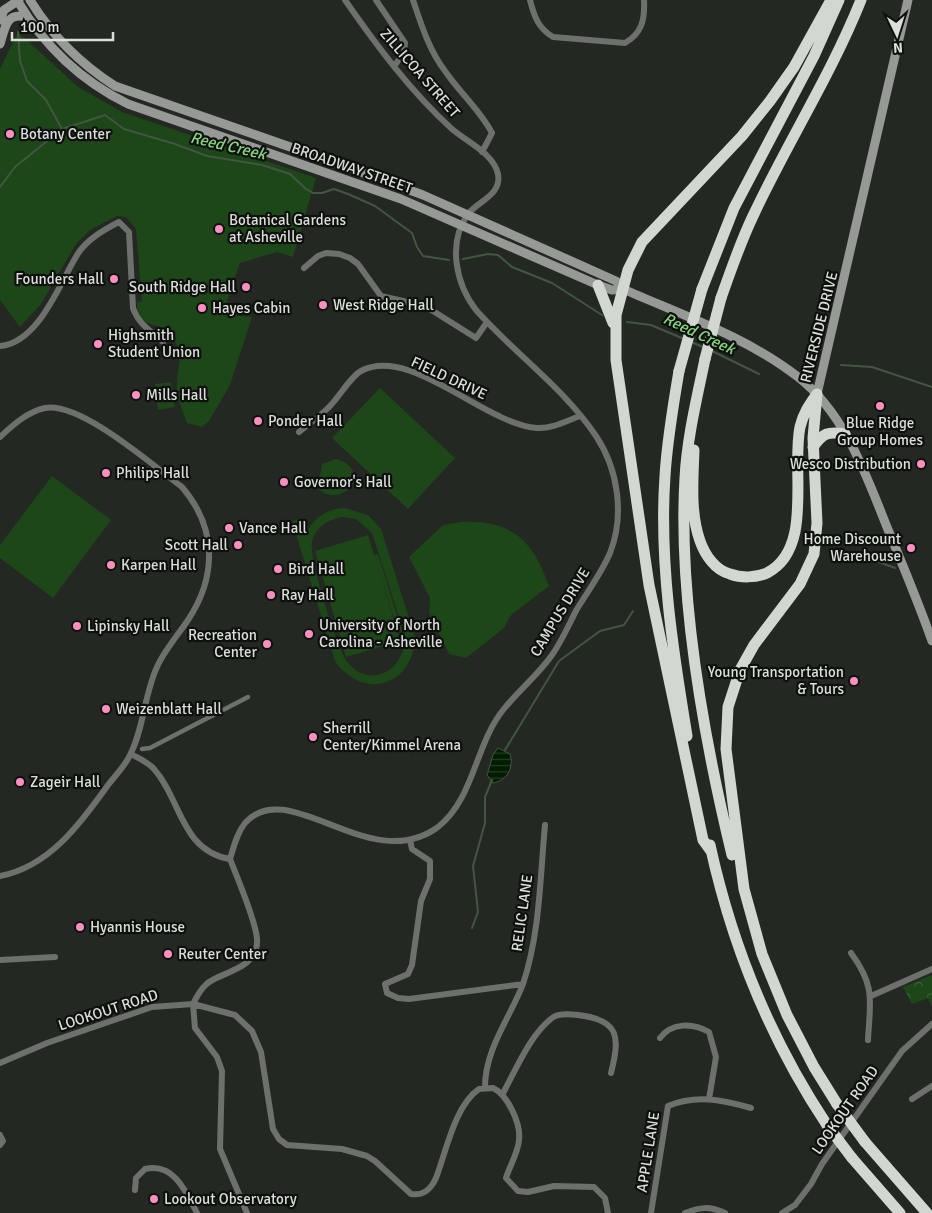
<svg xmlns="http://www.w3.org/2000/svg" width="932" height="1213" font-family="Signika,sans-serif">
  <defs>
    <pattern id="park-crowns" width="20" height="18" patternUnits="userSpaceOnUse" patternTransform="scale(1.25)"><rect width="20" height="18" fill="#1d4619"/><path d="M2 6a3 3 0 1 1 6 0M12 15a3 3 0 1 1 6 0" fill="none" stroke="#3d603a"/></pattern>
    <pattern id="water-rules" width="6" height="5" patternUnits="userSpaceOnUse" patternTransform="scale(1.25)"><rect width="6" height="5" fill="#011c00"/><path d="M0 2.5h6" fill="none" stroke="#253d25"/></pattern>
  </defs>
  <rect width="100%" height="100%" fill="#242823"/>
  <!-- green -->
  <path fill="#1d4619" fill-rule="evenodd" d="M18,32L78,87L122,112L316,178L293,257L277,252L240,263L227,301L232,315L252,317L230,385L209,421L202,427L187,423C183,411 176,398 177,385C177,366 185,356 172,337C160,318 138,333 137,302H142L136,229L126,217L117,216L90,230L76,244L41,304L20,327L0,300V69Z
    M171,382L175,407L158,410L155,384Z
    M380,388L455,458L408,509L332,438Z
    M336,459C348,462 352,467 356,479C349,494 332,501 318,489L322,464Z
    M52,476L111,520L53,598L0,558V545Z
    M345,508L368,515L381,529L418,647L414,648C404,691 359,696 335,661L292,521L299,519L305,535C314,518 325,509 345,508ZM343,517L356,519L372,533L404,633C409,666 374,691 349,664C338,654 308,555 312,541C316,527 328,519 343,517Z
    M461,522C512,520 533,540 549,586L511,615L504,628L466,658L449,654L429,613L430,598L409,557L443,525Z
    M368,535L374,555L378,554L402,631L398,632L377,564L400,641L346,657L315,551Z"/>
  <!-- park -->
  <path fill="url(#park-crowns)" d="M932,975V1007L928,998L912,1004L903,987Z"/>
  <!-- water -->
  <path fill="url(#water-rules)" stroke="#425642" d="M498,748L510,754C514,767 508,780 493,783L487,775L493,755Z"/>
  <g fill="none" stroke-linecap="round" stroke-linejoin="round">
    <!-- stream -->
    <path stroke="#425642" stroke-width="2" d="M18,32L20,61L27,81L46,100L62,129
      M0,187L15,167L62,129L105,115L124,129L175,144L207,156L262,165L290,174L306,189L313,193H322L334,189L348,194L375,206L412,233L417,247L423,256L449,260
      M463,259L488,254L498,255L512,267L552,283L602,315
      M627,322L651,325L684,339
      M691,342L703,347
      M712,351L759,374
      M841,365L872,367L932,387
      M833,556L876,561L895,568
      M505,750L559,661L600,631L624,625L633,611
      M472,928L478,912L473,866L485,823V797L492,780"/>
    <!-- pedestrian -->
    <path stroke="#6e706d" stroke-width="4.5" d="M142,749L150,748L248,697"/>
    <!-- minor -->
    <path stroke="#6e706d" stroke-width="6" d="M376,0L405,43L404,53L395,65
      M413,0C421,24 429,50 445,71C460,93 480,110 492,133L482,152
      M530,0C534,16 538,28 553,37L625,43C642,33 645,20 644,0
      M304,268L318,256L326,253L339,254L350,258L358,264L381,296L425,306L476,338L487,322
      M0,346C40,343 61,279 79,252C88,239 105,229 119,222L129,232L133,308C139,325 150,330 163,342
      M299,432C308,424 319,417 328,408C338,399 350,377 361,371C410,345 484,424 537,428C552,429 566,421 580,416
      M0,437C13,425 27,412 45,408C81,402 152,465 182,487C217,528 217,576 188,620C178,635 164,651 157,667C144,695 144,728 130,755C125,766 115,776 108,785C81,823 49,867 0,876
      M131,754C138,758 148,762 154,769C181,799 181,851 230,859C234,846 237,833 245,823C289,774 370,877 438,827C474,799 475,745 503,710C518,691 538,675 552,655C562,641 569,624 577,609C588,591 602,572 610,553C625,515 618,469 596,436C564,388 514,353 476,310C456,284 447,243 468,214C478,201 502,195 498,174C493,153 467,142 452,129C411,92 377,46 345,0
      M410,840L412,849L430,861V879L421,901L412,965L408,974L385,984L387,993L398,998L409,999L523,984
      M851,953C876,987 870,1001 868,1040
      M0,960L55,957
      M871,996L932,969
      M193,1004L195,1028L217,1057L222,1071L220,1149L247,1213
      M193,1004C206,977 213,981 236,969C249,963 258,954 257,939C256,921 237,877 230,859
      M660,1038C672,1022 693,1023 709,1032L716,1057L709,1099
      M0,1063L47,1043L152,1007L193,1004L235,1015L252,1031L261,1052L273,1129L279,1139L287,1145L342,1149L367,1156L375,1161L411,1194C424,1196 431,1189 436,1178C446,1152 455,1105 479,1089L493,1088C508,1095 521,1124 519,1140C518,1153 510,1165 506,1178L518,1191L528,1192L554,1186L594,1187L605,1198L608,1213
      M485,1087C485,1049 510,1018 523,984C540,933 540,878 545,825
      M502,1095C516,1070 529,1036 552,1018C558,1013 570,1014 578,1015C620,1020 620,1037 611,1073
      M912,1099L932,1086
      M0,1135L3,1141L0,1145
      M135,1190L136,1178L145,1169C174,1162 186,1192 197,1213
      M651,1213L668,1106C696,1094 723,1100 751,1108
      M685,1213C700,1207 710,1206 725,1213
      M782,1213L795,1205L811,1184L822,1164L902,1051L932,1024"/>
    <!-- secondary -->
    <path stroke="#969996" stroke-width="9" d="M17,0C44,46 79,80 128,104L401,199L598,285L612,290L623,289
      M30,0C52,36 79,63 115,86L342,165L423,195L616,281L623,289C682,315 747,337 798,377C846,414 867,478 889,532C904,568 919,604 932,641
      M0,20L4,10L19,0
      M0,44C5,28 6,12 26,17
      M817,394L908,0"/>
    <!-- motorway -->
    <path stroke="#d2d7d1" stroke-width="11" d="M598,285L613,323
      M702,289L734,208L814,56L839,0
      M721,298C731,270 740,243 753,216C787,143 831,75 861,0
      M705,359C697,398 687,438 685,478C678,597 704,739 732,855
      M679,371C673,406 667,441 665,476C659,562 673,651 687,736
      M817,394L813,438L817,523L814,554L800,584L754,645L740,670L728,707L726,749L744,889L762,954L787,1015L814,1067L837,1104
      M813,447C823,433 828,431 845,434
      M694,450C693,480 690,513 700,541C705,555 715,570 730,574C741,578 756,578 767,573C814,549 791,470 800,427C803,414 809,405 817,394
      M710,845C732,946 770,1039 827,1125
      M711,851L703,840L649,585L616,360V315L628,270L642,242L742,136L770,101L794,67L831,0
      M865,1142L927,1213
      M852,1158L900,1213"/>
    <!-- motorway-bridge -->
    <path stroke="#d2d7d1" stroke-width="11" d="M705,359L721,298
      M679,371L702,289
      M837,1104L865,1142
      M827,1125L852,1158"/>
  </g>
  <!-- markers -->
  <g fill="#fc8fc1" stroke="#0e100e" stroke-width="2">
    <circle cx="10" cy="134" r="5"/>
    <circle cx="219" cy="229" r="5"/>
    <circle cx="114" cy="279" r="5"/>
    <circle cx="246" cy="287" r="5"/>
    <circle cx="323" cy="305" r="5"/>
    <circle cx="202" cy="308" r="5"/>
    <circle cx="98" cy="344" r="5"/>
    <circle cx="136" cy="395" r="5"/>
    <circle cx="880" cy="406" r="5"/>
    <circle cx="258" cy="421" r="5"/>
    <circle cx="921" cy="464" r="5"/>
    <circle cx="106" cy="473" r="5"/>
    <circle cx="284" cy="482" r="5"/>
    <circle cx="229" cy="528" r="5"/>
    <circle cx="238" cy="545" r="5"/>
    <circle cx="911" cy="548" r="5"/>
    <circle cx="111" cy="565" r="5"/>
    <circle cx="278" cy="569" r="5"/>
    <circle cx="271" cy="595" r="5"/>
    <circle cx="77" cy="626" r="5"/>
    <circle cx="309" cy="634" r="5"/>
    <circle cx="267" cy="644" r="5"/>
    <circle cx="854" cy="681" r="5"/>
    <circle cx="106" cy="709" r="5"/>
    <circle cx="313" cy="737" r="5"/>
    <circle cx="20" cy="782" r="5"/>
    <circle cx="80" cy="927" r="5"/>
    <circle cx="168" cy="954" r="5"/>
    <circle cx="154" cy="1199" r="5"/>
  </g>
  <g text-anchor="middle" dominant-baseline="central" stroke-width="4.5" stroke-linejoin="round" paint-order="stroke">
    <!-- street labels -->
    <g font-size="15" fill="#dbdedb" stroke="#0e100e">
      <text transform="translate(420 73) rotate(49)">ZILLICOA STREET</text>
      <text transform="translate(352 168) rotate(19)">BROADWAY STREET</text>
      <text transform="translate(819 327) rotate(-76)">RIVERSIDE DRIVE</text>
      <text transform="translate(449 378) rotate(25)">FIELD DRIVE</text>
      <text transform="translate(560 612) rotate(-59)">CAMPUS DRIVE</text>
      <text transform="translate(522 913) rotate(-82)">RELIC LANE</text>
      <text transform="translate(108 1010) rotate(-18)">LOOKOUT ROAD</text>
      <text transform="translate(845 1110) rotate(-55)">LOOKOUT ROAD</text>
      <text transform="translate(648 1152) rotate(-81)">APPLE LANE</text>
    </g>
    <!-- poi labels -->
    <g font-size="15" fill="#dbdedb" stroke="#0e100e" text-anchor="start">
      <text x="20" y="134">Botany Center</text>
      <text x="229" y="220">Botanical Gardens<tspan x="229" dy="17">at Asheville</tspan></text>
      <text x="104" y="279" text-anchor="end">Founders Hall</text>
      <text x="236" y="287" text-anchor="end">South Ridge Hall</text>
      <text x="333" y="305">West Ridge Hall</text>
      <text x="212" y="308">Hayes Cabin</text>
      <text x="108" y="335">Highsmith<tspan x="108" dy="17">Student Union</tspan></text>
      <text x="146" y="395">Mills Hall</text>
      <text x="268" y="421">Ponder Hall</text>
      <text x="880" y="423" text-anchor="middle">Blue Ridge<tspan x="880" dy="17">Group Homes</tspan></text>
      <text x="911" y="464" text-anchor="end">Wesco Distribution</text>
      <text x="116" y="473">Philips Hall</text>
      <text x="294" y="482">Governor's Hall</text>
      <text x="239" y="528">Vance Hall</text>
      <text x="901" y="539" text-anchor="end">Home Discount<tspan x="901" dy="17">Warehouse</tspan></text>
      <text x="228" y="545" text-anchor="end">Scott Hall</text>
      <text x="121" y="565">Karpen Hall</text>
      <text x="288" y="569">Bird Hall</text>
      <text x="281" y="595">Ray Hall</text>
      <text x="319" y="625">University of North<tspan x="319" dy="17">Carolina - Asheville</tspan></text>
      <text x="87" y="626">Lipinsky Hall</text>
      <text x="257" y="635" text-anchor="end">Recreation<tspan x="257" dy="17">Center</tspan></text>
      <text x="844" y="672" text-anchor="end">Young Transportation<tspan x="844" dy="17">&amp; Tours</tspan></text>
      <text x="116" y="709">Weizenblatt Hall</text>
      <text x="323" y="728">Sherrill<tspan x="323" dy="17">Center/Kimmel Arena</tspan></text>
      <text x="30" y="782">Zageir Hall</text>
      <text x="90" y="927">Hyannis House</text>
      <text x="178" y="954">Reuter Center</text>
      <text x="164" y="1199">Lookout Observatory</text>
    </g>
    <!-- water labels -->
    <g font-size="16" font-style="italic" fill="#87d57f" stroke="#0e100e">
      <text transform="translate(228 146) rotate(13)">Reed Creek</text>
      <text transform="translate(699 334) rotate(25)">Reed Creek</text>
    </g>
  </g>
  <!-- north arrow -->
  <g transform="translate(897 35) rotate(176)" stroke="#0e100e" stroke-width="4" paint-order="stroke">
  <path d="M0-4L9 19L0 12L-9 19Z" fill="#dbdedb"/>
  <text y="-8" font-size="14" font-weight="bold" text-anchor="middle" fill="#dbdedb">N</text>
  </g>
  <!-- scale -->
  <path d="M12 32v8h101v-8" fill="none" stroke="#dbdedb" stroke-width="2.5"/>
  <text x="20" y="32" font-size="15" fill="#dbdedb" stroke="#0e100e" stroke-width="4" paint-order="stroke">100 m</text>
</svg>
